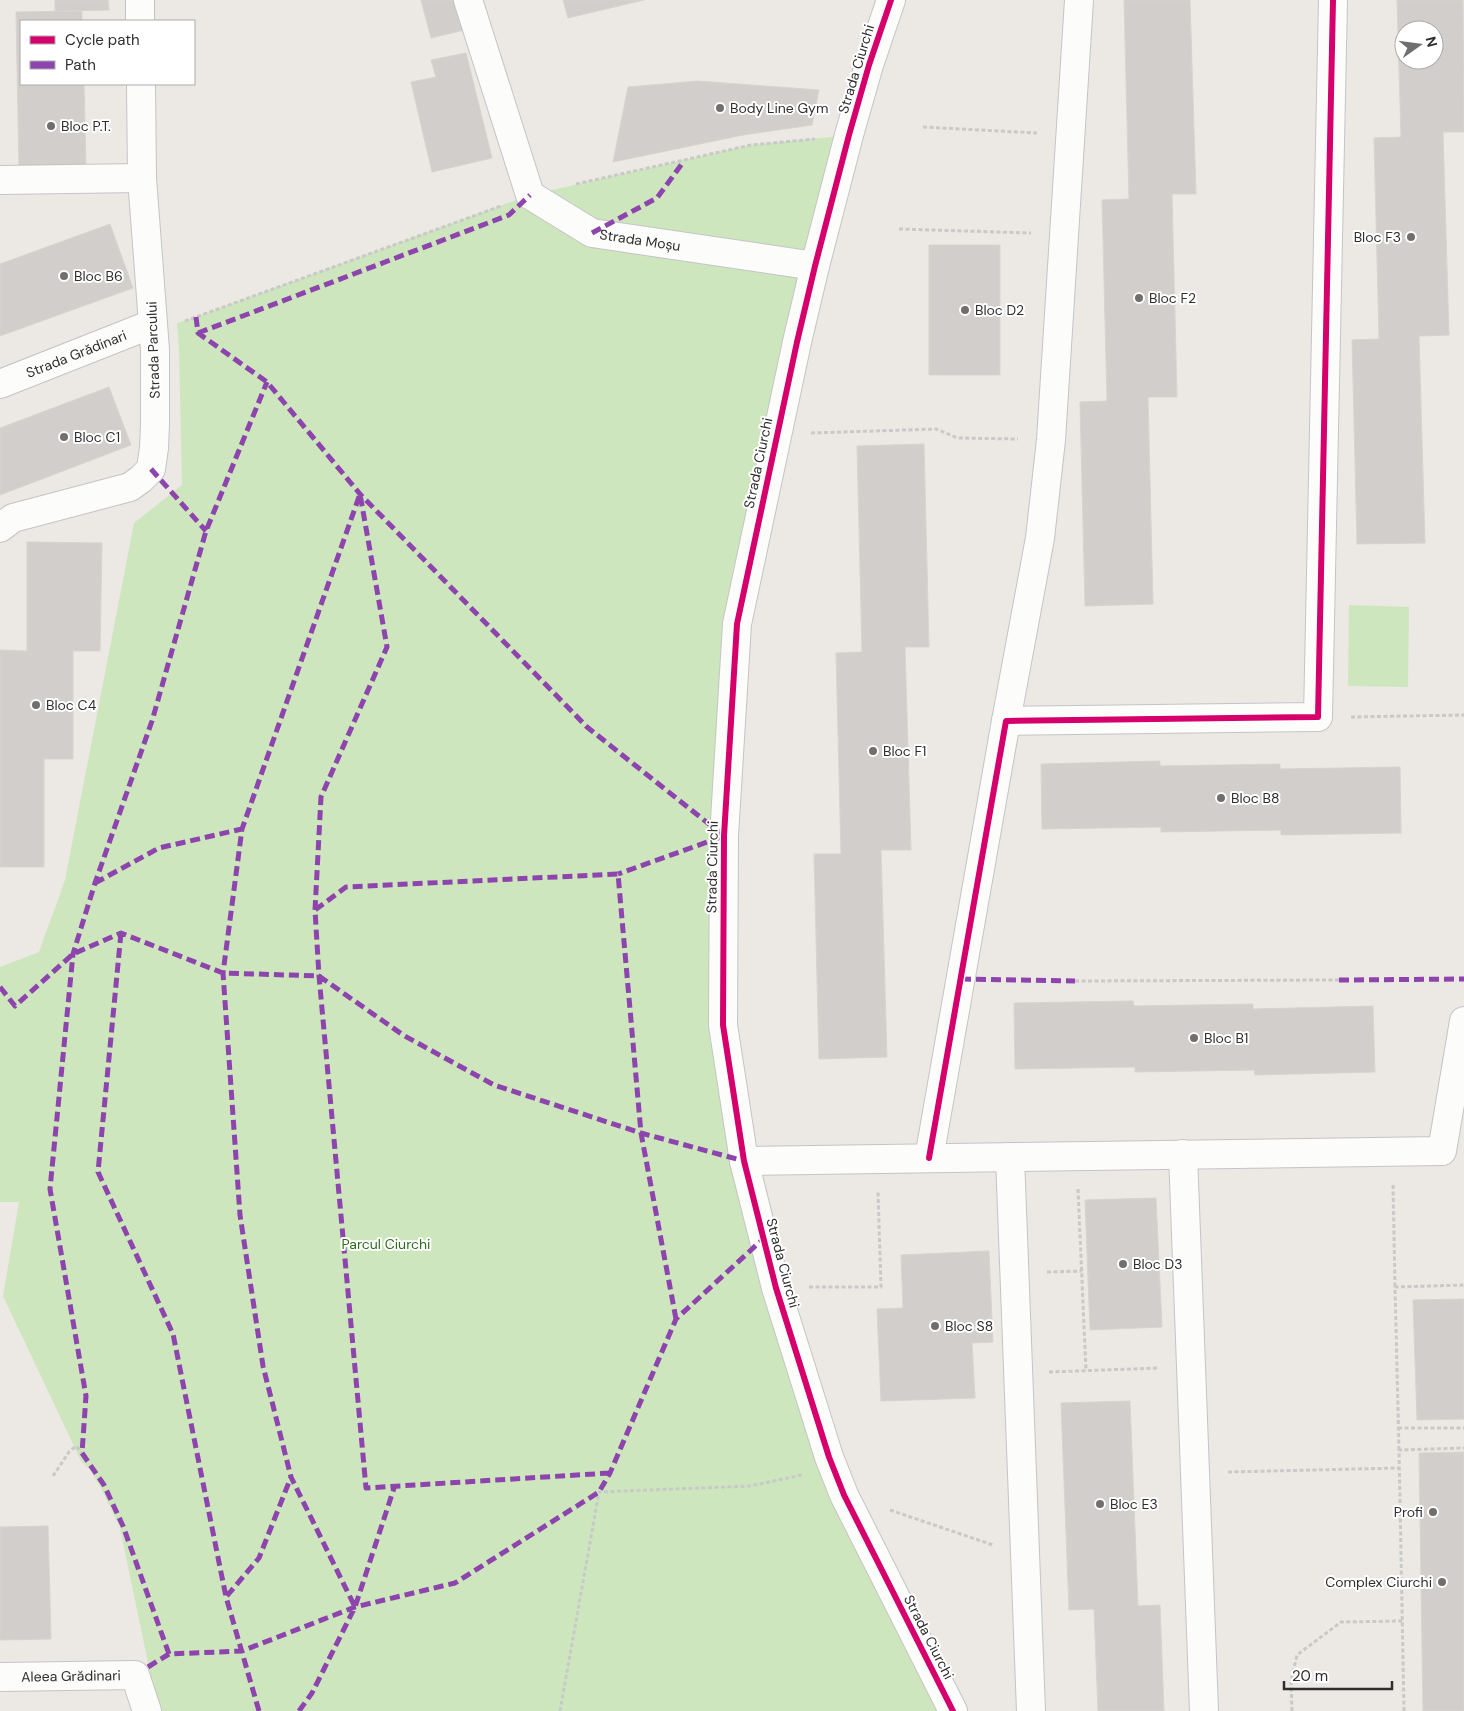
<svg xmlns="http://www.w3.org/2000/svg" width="1464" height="1711" font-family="'DM Sans',sans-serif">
  <rect width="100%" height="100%" fill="#ece8e4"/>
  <!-- green -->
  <path fill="#cee6be" d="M849,135L737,624L723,1025L829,1457L954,1711H158L120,1528L100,1486L90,1470L81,1461L3,1296L19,1202H0V967L39,952L65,880L134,523L182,485L179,349L177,323L196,317L530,195L751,145Z
    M1349,605L1409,607L1408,687L1348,686Z"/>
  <!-- building -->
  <path fill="#d1cecb" stroke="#d7d4d0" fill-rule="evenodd" d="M55,0H108L109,10L55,11Z
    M421,0H457L464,30L431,38Z
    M563,0H644L568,18Z
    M1124,0H1190L1196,194H1172L1177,397H1148L1153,604L1085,606L1080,402L1107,401L1102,200L1129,199Z
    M1397,0H1463L1464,132H1443L1449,335L1419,336L1425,543L1357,544L1352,340L1379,339L1374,138L1401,137ZM1404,30H1434V60H1404Z
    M82,11V21H21V84H84L86,169L19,170L16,12Z
    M466,53L492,158L432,172L411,82L436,77L431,60Z
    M698,81L819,90L812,125L743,135L613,162L628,87Z
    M110,224L133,288L0,336V264Z
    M929,245H1000V375H929Z
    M109,387L131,445L0,495V428Z
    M924,444L929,647H905L911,850H881L887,1057L819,1059L814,854H841L836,653L862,652L857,446Z
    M27,542L102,543L100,651H73V759H44V867H0V650L27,651Z
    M1160,761V766L1280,764V769L1400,767L1401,833L1281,835V830L1161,832V827L1042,829L1041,764Z
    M1133,1001L1134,1006L1253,1004V1009L1373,1006L1375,1072L1255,1075L1254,1070L1135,1072V1067L1015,1069L1014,1003Z
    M1156,1198L1162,1327L1090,1330L1085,1200Z
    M989,1251L993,1342L972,1343L975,1398L881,1401L877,1309L903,1308L901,1255Z
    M1464,1299V1419L1417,1420L1413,1300Z
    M1130,1401L1138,1606L1160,1605L1164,1711H1098L1094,1609L1069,1610L1061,1403Z
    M1464,1452V1711H1423L1419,1453Z
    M48,1526L51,1639L0,1640V1527Z"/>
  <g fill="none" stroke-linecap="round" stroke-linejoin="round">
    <!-- minor casing -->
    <g stroke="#c5c4c5" stroke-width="30">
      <g id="minor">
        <path d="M140,0V21"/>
        <path id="s1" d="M468,0L530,195L592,233L815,266"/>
        <path d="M891,0L869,65L849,135L815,266L797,342L737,624L724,836L723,1025L744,1161L776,1288L829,1457L844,1495L953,1711"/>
        <path d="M0,180L142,178"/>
        <path id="s2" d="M0,384L152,324"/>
        <path d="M0,528L13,518L130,487L141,479L151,469L154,448L155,424V350L142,178L141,84"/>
        <path d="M1006,721L1318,717L1333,0"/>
        <path d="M1183,1154L1204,1711"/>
        <path d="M1010,1157L1031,1711"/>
        <path d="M929,1158L1006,721L1040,538L1051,440L1079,0"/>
        <path d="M744,1161L1442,1151L1464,1021"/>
        <path id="s3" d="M0,1677L135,1675L147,1711"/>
      </g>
    </g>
    <!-- path -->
    <path stroke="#c9c9c8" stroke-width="3" stroke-dasharray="4 2.5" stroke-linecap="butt" d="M923,127L1037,133
      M576,184L751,145L815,139
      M899,229L1031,233
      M185,321L501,206
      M811,433L936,429L958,438L1018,439
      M1351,717L1464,715
      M1075,981L1339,980
      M1393,1185L1395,1287
      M1078,1189L1086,1371
      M1047,1272L1082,1271
      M809,1287H881L878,1192
      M1049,1372L1158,1368
      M1398,1428H1464
      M1399,1450L1395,1287L1464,1285
      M1228,1472L1399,1468
      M53,1476L69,1452L76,1446L82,1453
      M890,1510L993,1545
      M560,1711L599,1492L750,1486L802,1475
      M1292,1711L1291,1681L1297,1655L1341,1622L1402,1621
      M1404,1711L1399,1450L1464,1448"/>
    <!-- minor -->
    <use href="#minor" stroke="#fcfcfb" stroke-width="28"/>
    <!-- quiet -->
    <path stroke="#8e44ad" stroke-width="5" stroke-dasharray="10 5" stroke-linecap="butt" d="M592,233L657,198L684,161
      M196,317L198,333L267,382L360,494L587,727L724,836L618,874
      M198,333L509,215L530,195
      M151,469L206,531
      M95,883L159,848L242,829
      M315,910L321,797L387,647L360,494L242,829L223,973L240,1215L263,1366L291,1477L355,1607
      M121,933L98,1172L173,1334L226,1597
      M961,979L1075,981
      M1339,980L1464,979
      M0,987L15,1006L73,954L121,933L223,973L319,976L403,1035L494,1085L641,1133L744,1161
      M610,1473L366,1488L319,976L315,910L346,887L618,874L641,1133L676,1319
      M169,1654L123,1526L104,1485L82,1453L86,1396L50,1189L73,954L95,883L152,721L206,531L267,382
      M148,1667L169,1654L242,1651L355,1607L455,1583L599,1492L610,1473L676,1319L763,1239
      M259,1711L226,1597L259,1558L291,1477
      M299,1711L312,1693L355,1607L395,1485"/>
    <!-- cycleway casing -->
    <g stroke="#fff" stroke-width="9">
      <path id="cycleway" d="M891,0L869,65L849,135L815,266L797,342L737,624L724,836L723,1025L744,1161L776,1288L829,1457L844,1495L953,1711
        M929,1158L1006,721L1318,717L1333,0"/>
    </g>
    <!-- cycleway -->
    <use href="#cycleway" stroke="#d6006c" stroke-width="6"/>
  </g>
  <!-- markers -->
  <g fill="#706f6e" stroke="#fff" stroke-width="2">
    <circle cx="720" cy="108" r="5"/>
    <circle cx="51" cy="126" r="5"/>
    <circle cx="1411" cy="237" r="5"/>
    <circle cx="64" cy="276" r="5"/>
    <circle cx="1139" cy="298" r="5"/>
    <circle cx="965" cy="310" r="5"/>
    <circle cx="64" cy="437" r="5"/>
    <circle cx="36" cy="705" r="5"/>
    <circle cx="873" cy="751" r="5"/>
    <circle cx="1221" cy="798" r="5"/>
    <circle cx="1194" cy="1038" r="5"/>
    <circle cx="1123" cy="1264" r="5"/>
    <circle cx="935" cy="1326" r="5"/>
    <circle cx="1100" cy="1504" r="5"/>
    <circle cx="1433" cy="1512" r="5"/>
    <circle cx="1442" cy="1582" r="5"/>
  </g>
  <g text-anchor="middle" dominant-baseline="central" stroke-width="4" stroke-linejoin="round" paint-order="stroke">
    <!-- street labels -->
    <g font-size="14" fill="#2e2e2e" stroke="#fff">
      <text transform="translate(856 69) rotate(-73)">Strada Ciurchi</text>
      <text stroke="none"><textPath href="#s1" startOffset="326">Strada Moșu</textPath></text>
      <text transform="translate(153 350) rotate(-92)">Strada Parcului</text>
      <text stroke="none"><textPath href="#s2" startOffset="82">Strada Grădinari</textPath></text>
      <text transform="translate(758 463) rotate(-78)">Strada Ciurchi</text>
      <text transform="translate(712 867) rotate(-89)">Strada Ciurchi</text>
      <text transform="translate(783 1263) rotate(75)">Strada Ciurchi</text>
      <text transform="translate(929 1637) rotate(63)">Strada Ciurchi</text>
      <text stroke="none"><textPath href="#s3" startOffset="71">Aleea Grădinari</textPath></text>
    </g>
    <!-- poi labels -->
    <g font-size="14" fill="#2e2e2e" stroke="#fff" text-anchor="start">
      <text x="730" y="108">Body Line Gym</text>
      <text x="61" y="126">Bloc P.T.</text>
      <text x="1401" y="237" text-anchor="end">Bloc F3</text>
      <text x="74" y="276">Bloc B6</text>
      <text x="1149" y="298">Bloc F2</text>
      <text x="975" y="310">Bloc D2</text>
      <text x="74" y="437">Bloc C1</text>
      <text x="46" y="705">Bloc C4</text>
      <text x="883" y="751">Bloc F1</text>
      <text x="1231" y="798">Bloc B8</text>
      <text x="1204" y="1038">Bloc B1</text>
      <text x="1133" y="1264">Bloc D3</text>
      <text x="945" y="1326">Bloc S8</text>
      <text x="1110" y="1504">Bloc E3</text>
      <text x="1423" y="1512" text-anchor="end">Profi</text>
      <text x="1432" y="1582" text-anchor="end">Complex Ciurchi</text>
    </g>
    <!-- park labels -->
    <g font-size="14" fill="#2c6e1b" stroke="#fff">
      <text x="386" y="1244">Parcul Ciurchi</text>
    </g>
  </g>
  <!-- legend -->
  <rect x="20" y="20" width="175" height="65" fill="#ffffff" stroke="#ababab"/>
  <rect x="30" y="36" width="25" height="8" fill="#d6006c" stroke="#ababab"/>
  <text x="65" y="45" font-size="15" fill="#2e2e2e">Cycle path</text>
  <rect x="30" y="61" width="25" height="8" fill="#8e44ad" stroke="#ababab"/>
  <text x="65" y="70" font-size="15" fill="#2e2e2e">Path</text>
  <!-- north arrow -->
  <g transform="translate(1419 45) rotate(76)"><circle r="24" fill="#ffffff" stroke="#ababab"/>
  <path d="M0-4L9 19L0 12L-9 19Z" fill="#706f6e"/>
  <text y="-8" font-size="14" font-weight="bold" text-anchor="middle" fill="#2e2e2e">N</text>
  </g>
  <!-- scale -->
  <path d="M1284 1681v8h108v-8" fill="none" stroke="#2e2e2e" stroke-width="2.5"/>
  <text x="1292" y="1681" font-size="15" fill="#2e2e2e" stroke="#ffffff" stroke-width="4" paint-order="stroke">20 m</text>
</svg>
